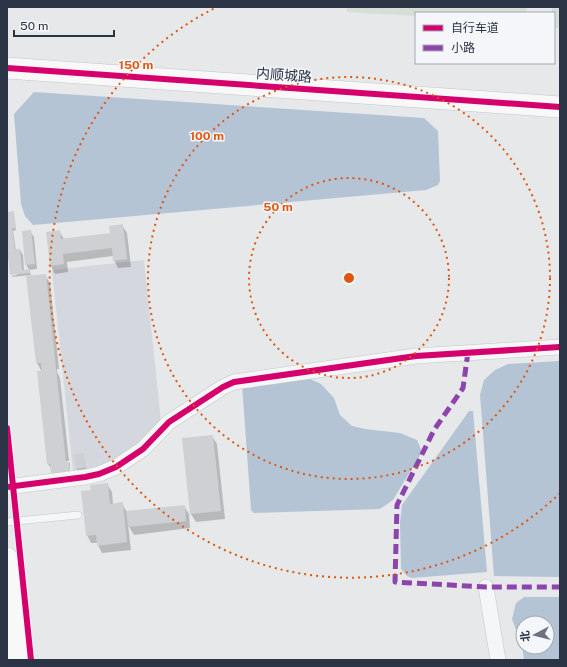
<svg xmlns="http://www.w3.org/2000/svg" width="567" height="667" font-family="'Public Sans','Noto Sans SC',sans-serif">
  <rect width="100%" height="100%" fill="#e6e8ea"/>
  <!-- built -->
  <path fill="#d4d7dd" d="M144,260L161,421L128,452L97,468L73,471L52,270Z"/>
  <!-- green -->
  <path fill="#d6ded6" d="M347,7H527L526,13H416V16L347,12Z
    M552,7H560V28H554V13H552Z"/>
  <!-- water -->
  <path fill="#b4c4d5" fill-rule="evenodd" d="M34,92L424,118L438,131L440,181L438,185L426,190L33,225L25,216L21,204L14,114Z
    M560,361V577L494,576L480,395L484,380L495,370L508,364Z
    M310,379L321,384L334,398L340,415L352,426L365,429L400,433L417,440L422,452L393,500L380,509L254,513L251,510L242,384Z
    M469,411H473L487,572L412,578L407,576L401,569L400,522L402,505Z
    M524,597H560V660H524L522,646L512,619L516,603ZM523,623H547V647H523Z"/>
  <!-- shadow -->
  <path fill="#0003" d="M13,212L16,230L13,231L16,250H20L23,255L24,270H29L31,275L12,277V276L17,275L7,239V213Z
    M122,225L127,233L131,267L118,268L114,260L113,256L67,262L68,272L55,274L51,266L59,231L64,239L111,234Z
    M30,231L34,237L37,269L29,270L26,264Z
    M45,275L50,283L59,369H57V372L60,378L69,461L50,463L51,465L70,463V474L52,470L48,464L42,372L37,363Z
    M212,436L217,444L225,519L196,522L191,514L183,439Z
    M83,454L86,470L78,471L77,469Z
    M107,484L112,492L113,504H122L127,512L184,506L189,514L190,528L134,535L128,525L131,550L102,553L97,543H91L87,535L92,490Z"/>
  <!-- building -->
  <path fill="#ced0d3" d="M14,211L16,228H12L15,249H20L22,270L30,269V273L10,275L7,248V212Z
    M123,224L127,259L113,261L112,248L63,254L64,264L50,266L46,232L60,230L61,239L110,233L109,226Z
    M31,230L35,264L25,265L22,231Z
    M46,274L66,462H69L70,472L51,474L50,464H47L37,371H42L41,363H36L26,276Z
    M213,435L221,511L190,514L182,438Z
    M84,453L85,468L76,469L74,454Z
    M108,483L110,504L123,502L127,542L97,546L96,535L86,536L81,491L91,490L90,485Z
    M185,505L186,521L128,527L126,511Z"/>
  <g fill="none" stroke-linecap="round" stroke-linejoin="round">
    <!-- lane casing -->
    <g stroke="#c4c6c8" stroke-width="8">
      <path id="lane" d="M7,522L78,515"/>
    </g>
    <!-- street casing -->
    <g stroke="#c4c6c8" stroke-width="16">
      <path id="street" d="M7,487L85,477L99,474L116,467L143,449L169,422L223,387L234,382L416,356L560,347
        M486,587L498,660"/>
    </g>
    <!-- secondary casing -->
    <g stroke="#c4c6c8" stroke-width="22">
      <path id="secondary" d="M7,68L560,107
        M7,558L17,660"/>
    </g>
    <!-- lane -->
    <use href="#lane" stroke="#f5f6f7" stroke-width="7"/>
    <!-- street -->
    <use href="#street" stroke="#f5f6f7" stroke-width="15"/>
    <!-- secondary -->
    <use href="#secondary" stroke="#f8f8f8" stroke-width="21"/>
    <!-- quiet -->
    <path stroke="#8e44ad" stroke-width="5" stroke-dasharray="10 5" stroke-linecap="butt" d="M468,352L463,388L434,430L397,505L395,582L486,587H560"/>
    <!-- cycleway casing -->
    <g stroke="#f4f6f9" stroke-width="8">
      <path id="cycleway" d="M7,68L560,107
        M7,428L31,660
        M7,487L85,477L99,474L116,467L143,449L169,422L223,387L234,382L416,356L560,347"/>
    </g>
    <!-- cycleway -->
    <use href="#cycleway" stroke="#d6006c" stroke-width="6"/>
  </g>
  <!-- distance rings -->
  <g fill="none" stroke="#df570f" stroke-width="2" stroke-dasharray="2 4">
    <circle cx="349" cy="278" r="100"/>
    <circle cx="349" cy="278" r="201"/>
    <path d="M560 493A301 301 0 1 1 217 7"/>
  </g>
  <g text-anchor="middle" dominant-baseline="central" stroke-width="3" stroke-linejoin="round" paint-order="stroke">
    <!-- street labels -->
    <g font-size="14" fill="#2b3445" stroke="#f4f6f9">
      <text transform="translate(284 75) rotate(4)">内顺城路</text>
    </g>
  </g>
  <circle cx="349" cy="278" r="6" fill="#df570f" stroke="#f4f6f9" stroke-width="2"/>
  <g font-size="12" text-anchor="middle" font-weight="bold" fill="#df570f" stroke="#f4f6f9" stroke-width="3" stroke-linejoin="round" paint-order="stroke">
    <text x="136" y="69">150 m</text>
    <text x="207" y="140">100 m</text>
    <text x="278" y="211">50 m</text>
  </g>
  <!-- border -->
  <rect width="567" height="667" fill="none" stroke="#2b3445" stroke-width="16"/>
  <!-- legend -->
  <rect x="415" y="12" width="140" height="52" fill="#f4f6f9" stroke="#a4a8b1"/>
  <rect x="423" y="25" width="20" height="6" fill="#d6006c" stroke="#a4a8b1"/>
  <text x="451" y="32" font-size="12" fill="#2b3445">自行车道</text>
  <rect x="423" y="45" width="20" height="6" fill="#8e44ad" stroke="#a4a8b1"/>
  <text x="451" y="52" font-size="12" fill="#2b3445">小路</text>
  <!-- north arrow -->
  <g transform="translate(535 635) rotate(263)"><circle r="19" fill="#f4f6f9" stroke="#a4a8b1"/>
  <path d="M0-3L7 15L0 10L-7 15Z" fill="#6c737f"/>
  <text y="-6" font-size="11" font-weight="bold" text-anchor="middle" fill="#2b3445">北</text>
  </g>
  <!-- scale -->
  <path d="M14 30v6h100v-6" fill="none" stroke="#2b3445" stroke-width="2"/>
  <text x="20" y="30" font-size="12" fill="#2b3445" stroke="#f4f6f9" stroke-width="3" paint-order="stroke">50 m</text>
</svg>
